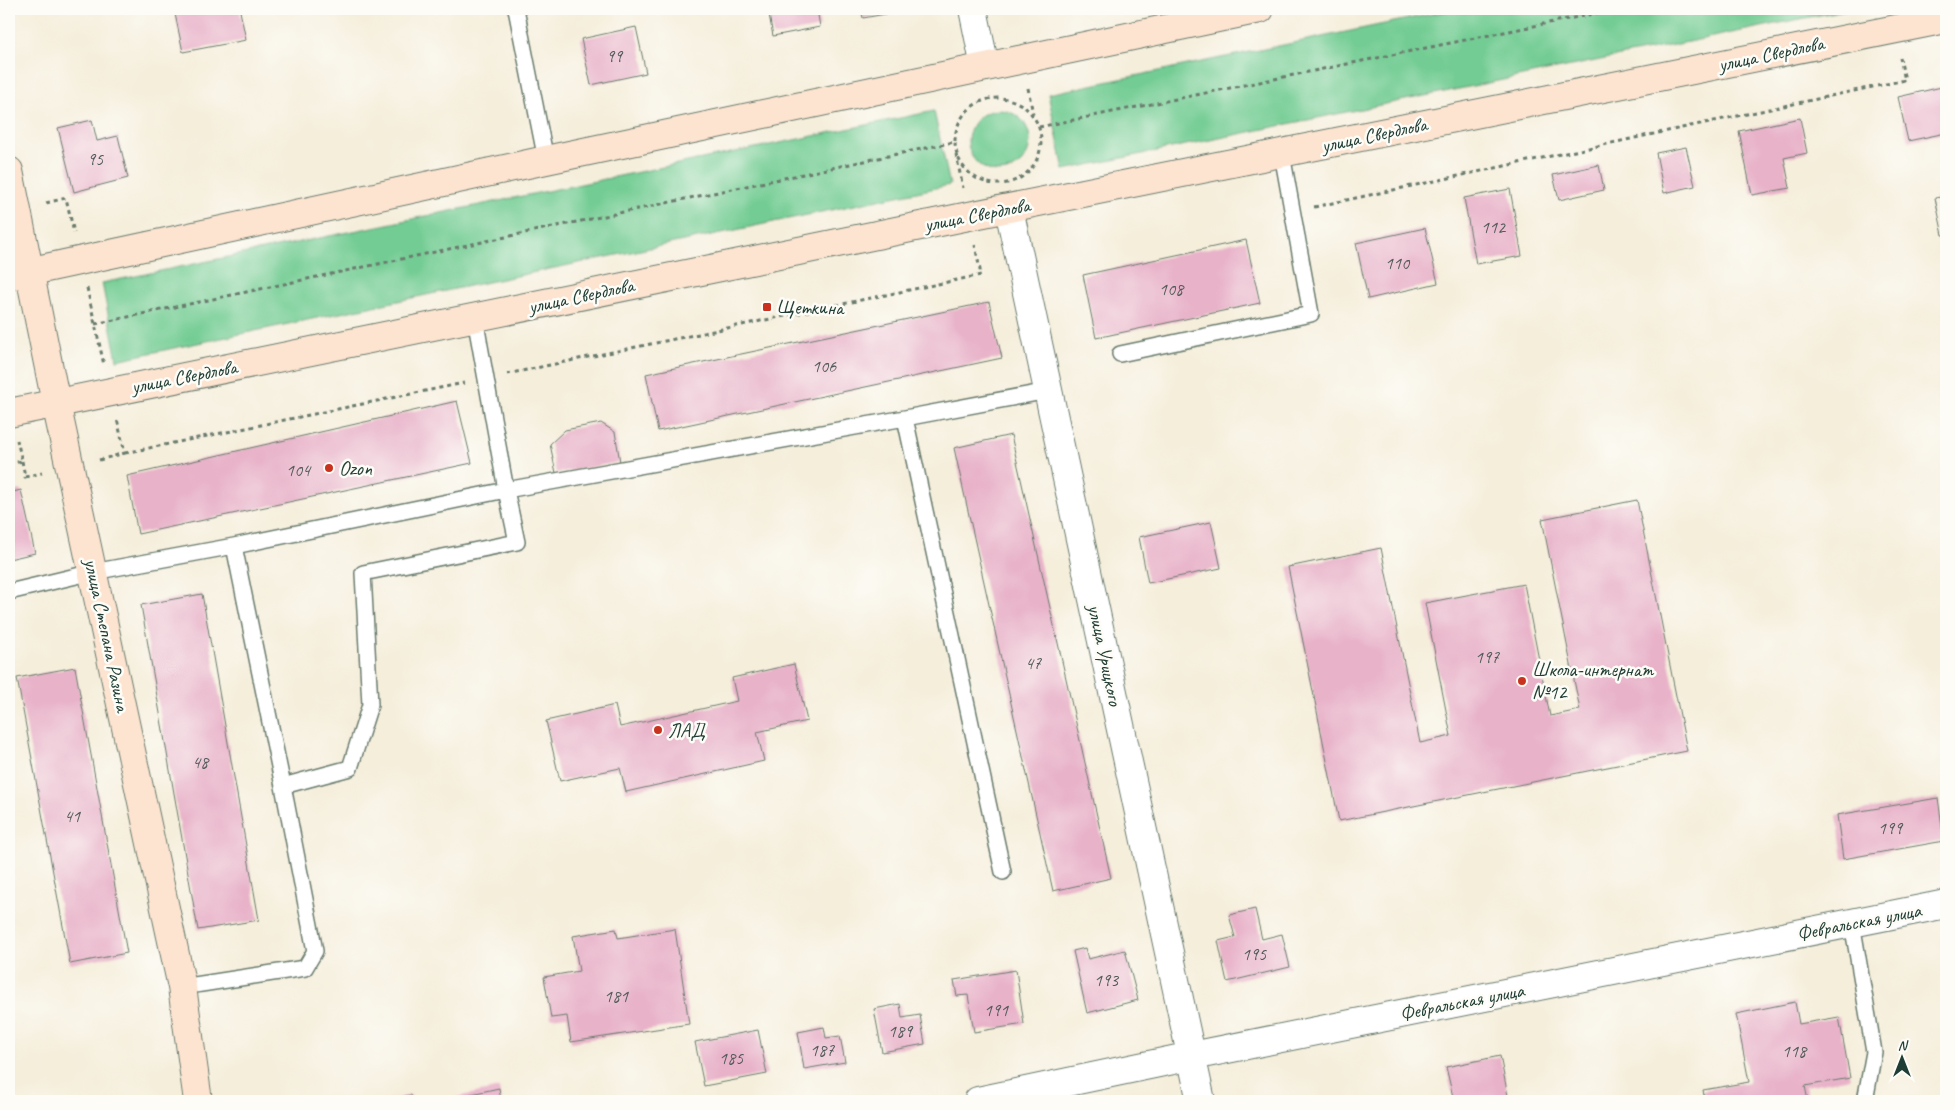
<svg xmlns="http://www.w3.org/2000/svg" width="1955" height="1110" font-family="Caveat,sans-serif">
  <rect width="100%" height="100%" fill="#fdfcf7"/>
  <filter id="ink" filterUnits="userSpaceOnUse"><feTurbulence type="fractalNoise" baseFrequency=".02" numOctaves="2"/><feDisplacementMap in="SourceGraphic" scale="10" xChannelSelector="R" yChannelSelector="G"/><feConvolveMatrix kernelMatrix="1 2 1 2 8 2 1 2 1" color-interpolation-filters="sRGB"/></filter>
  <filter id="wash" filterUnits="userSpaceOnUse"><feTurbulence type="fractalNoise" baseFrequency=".0096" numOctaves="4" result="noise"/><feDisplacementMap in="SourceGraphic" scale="20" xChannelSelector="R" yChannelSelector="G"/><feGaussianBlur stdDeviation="1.12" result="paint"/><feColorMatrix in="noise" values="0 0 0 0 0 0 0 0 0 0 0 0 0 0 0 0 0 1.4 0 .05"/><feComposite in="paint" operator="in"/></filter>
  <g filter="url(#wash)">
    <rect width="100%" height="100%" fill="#f5eedb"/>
    <!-- green -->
    <path fill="#72cc93" stroke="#488464" d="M1456,9H1849L1064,170L1048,94Z
      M968 141a31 31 0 1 1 62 0a31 31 0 1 1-62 0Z
      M934,111L950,185L117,360L102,283Z"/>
    <g id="blocks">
      <!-- building -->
      <path fill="#e8b2c9" d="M174,9H249L240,11L246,40L183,52Z
        M768,9H817L820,27L773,36Z
        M861,9H907L908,10L863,18Z
        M636,27L646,73L591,85L581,39Z
        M1946,86V133L1908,141L1898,97Z
        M1800,118L1807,153L1784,158L1790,188L1752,195L1739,131Z
        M92,120L97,141L118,136L128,178L74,192L58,128Z
        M1686,147L1695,186L1664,193L1656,153Z
        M1599,165L1604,190L1559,200L1553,175Z
        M1510,189L1522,256L1476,264L1464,198Z
        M1946,196V235H1943L1935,198Z
        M1425,228L1438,283L1368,299L1356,243Z
        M1246,240L1260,303L1096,338L1083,275Z
        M989,302L1002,358L658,431L646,374Z
        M457,401L472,463L138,534L127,476Z
        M601,423L615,432L620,462L556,473L550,444L565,430Z
        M1011,435L1111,878L1053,891L954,448Z
        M21,490L35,553L9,559V493Z
        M1637,500L1687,751L1339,821L1288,567L1381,548L1420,743L1451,736L1425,603L1524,584L1550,716L1580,710L1542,519Z
        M1211,522L1221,568L1148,583L1139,537Z
        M202,594L259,920L198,930L141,605Z
        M794,664L807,721L757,732L764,761L626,792L620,768L560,781L546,721L615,705L620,727L737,701L732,678Z
        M75,667L127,953L70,964L17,678Z
        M1938,798L1944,841L1843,859L1837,815Z
        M1255,909L1262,939L1282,934L1290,967L1227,982L1218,941L1235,937L1229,915Z
        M616,929L618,938L675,929L689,1024L571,1042L567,1016L551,1018L544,977L579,971L573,936Z
        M1085,948L1088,959L1125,950L1138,1000L1087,1013L1073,951Z
        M1016,970L1024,1024L974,1032L968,995L957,996L954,980Z
        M1795,1002L1799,1024L1839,1017L1850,1078L1805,1086L1808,1101H1705L1703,1090L1749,1082L1736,1014Z
        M900,1004L902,1018L920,1015L925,1044L882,1052L874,1009Z
        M824,1027L826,1038L840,1036L845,1062L804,1069L798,1032Z
        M758,1030L767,1074L704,1086L695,1042Z
        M1500,1056L1509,1101H1454L1446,1067Z
        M499,1088L501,1101H454L453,1098Z
        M411,1095L412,1101H388V1100Z"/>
    </g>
  </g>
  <g filter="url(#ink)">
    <use href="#blocks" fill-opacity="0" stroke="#6a7b6e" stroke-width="1"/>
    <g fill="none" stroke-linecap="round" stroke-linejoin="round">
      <!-- lane casing -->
      <g stroke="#6a7b6e" stroke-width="18">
        <path id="lane" d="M516,9L546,160
          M1120,354L1311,314L1282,154
          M905,418L1003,872
          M9,592L93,572L234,546L506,490L905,418L1048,391
          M283,786L350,768L370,705L363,573L517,542L506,490L475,318
          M1852,923L1874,1052L1865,1101
          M182,987L305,968L315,951L283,786L234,546"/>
      </g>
      <!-- street casing -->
      <g stroke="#6a7b6e" stroke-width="30">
        <path id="street" d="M973,9L985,67
          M1009,209L1201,1101
          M978,1101L1192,1056L1946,904"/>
      </g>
      <!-- secondary casing -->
      <g stroke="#6a7b6e" stroke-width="30">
        <path id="secondary" d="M9,171L56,403L182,987L198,1101
          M9,276L546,160L1260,9
          M9,413L969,216L1946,19"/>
      </g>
      <!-- path -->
      <path stroke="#6a7b6e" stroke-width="3" stroke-dasharray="4 4" stroke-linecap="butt" d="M1028,88L1033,114
        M955 141a43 43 0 1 1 86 0a43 43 0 1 1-86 0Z
        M1039,127L1617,9
        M956,154L963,188
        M46,203L66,198L74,233
        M1314,207L1905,80L1900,58
        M87,288L104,365
        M95,324L954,142
        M507,374L981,275L975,245
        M125,453L464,383
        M99,460L125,453L117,419
        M22,461L25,477L42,473
        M9,464L22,461L17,440"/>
      <!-- lane -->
      <use href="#lane" stroke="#fff" stroke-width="15"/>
      <!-- street -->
      <use href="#street" stroke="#fff" stroke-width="28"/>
      <!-- secondary -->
      <use href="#secondary" stroke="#fde4d0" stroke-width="28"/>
    </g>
  </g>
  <!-- markers -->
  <g fill="#c8321e" stroke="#fdfcf7" stroke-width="2">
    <rect x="762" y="302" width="10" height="10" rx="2.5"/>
    <circle cx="329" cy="468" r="5"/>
    <circle cx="1522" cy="681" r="5"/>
    <circle cx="658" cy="730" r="5"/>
  </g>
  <g text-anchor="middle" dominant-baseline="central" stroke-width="5" stroke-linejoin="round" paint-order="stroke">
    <!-- number labels -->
    <g font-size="18" fill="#515a59">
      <text x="614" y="56">99</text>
      <text x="95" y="159">95</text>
      <text x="1493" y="227">112</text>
      <text x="1397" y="263">110</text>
      <text x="1171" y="289">108</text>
      <text x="824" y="366">106</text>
      <text x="298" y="470">104</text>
      <text x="1487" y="657">197</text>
      <text x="1033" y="663">47</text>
      <text x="200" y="762">48</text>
      <text x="72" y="816">41</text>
      <text x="1890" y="828">199</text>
      <text x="1254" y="954">195</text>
      <text x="1106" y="980">193</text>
      <text x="616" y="996">181</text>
      <text x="996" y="1010">191</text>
      <text x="900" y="1031">189</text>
      <text x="822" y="1050">187</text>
      <text x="1794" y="1051">118</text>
      <text x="731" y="1058">185</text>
    </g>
    <!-- street labels -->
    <g font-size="20" fill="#1f3d34" stroke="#fdfcf7">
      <text transform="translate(1771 54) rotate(-12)">улица Свердлова</text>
      <text transform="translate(1374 135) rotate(-12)">улица Свердлова</text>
      <text transform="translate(977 215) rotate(-11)">улица Свердлова</text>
      <text transform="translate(581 296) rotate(-12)">улица Свердлова</text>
      <text transform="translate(184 377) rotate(-11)">улица Свердлова</text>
      <text transform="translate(107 635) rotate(78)">улица Степана Разина</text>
      <text transform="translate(1105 655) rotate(78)">улица Урицкого</text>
      <text transform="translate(1859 922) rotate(-11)">Февральская улица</text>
      <text transform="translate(1462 1002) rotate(-11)">Февральская улица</text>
    </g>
    <!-- poi labels -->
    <g font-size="20" fill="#1f3d34" stroke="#fdfcf7" text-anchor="start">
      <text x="777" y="307">Щеткина</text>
      <text x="339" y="468">Ozon</text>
      <text x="1532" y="669">Школа-интернат<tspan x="1532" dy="23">№12</tspan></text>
      <text x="668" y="730">ЛАД</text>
    </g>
  </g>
  <!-- margin -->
  <rect width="1955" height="1110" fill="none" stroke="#fdfcf7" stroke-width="30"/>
  <!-- north arrow -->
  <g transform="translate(1902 1058)" stroke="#fdfcf7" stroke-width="4" paint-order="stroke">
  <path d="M0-4L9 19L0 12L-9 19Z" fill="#1f3d34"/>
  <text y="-8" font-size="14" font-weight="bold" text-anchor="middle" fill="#1f3d34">N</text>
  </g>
</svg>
